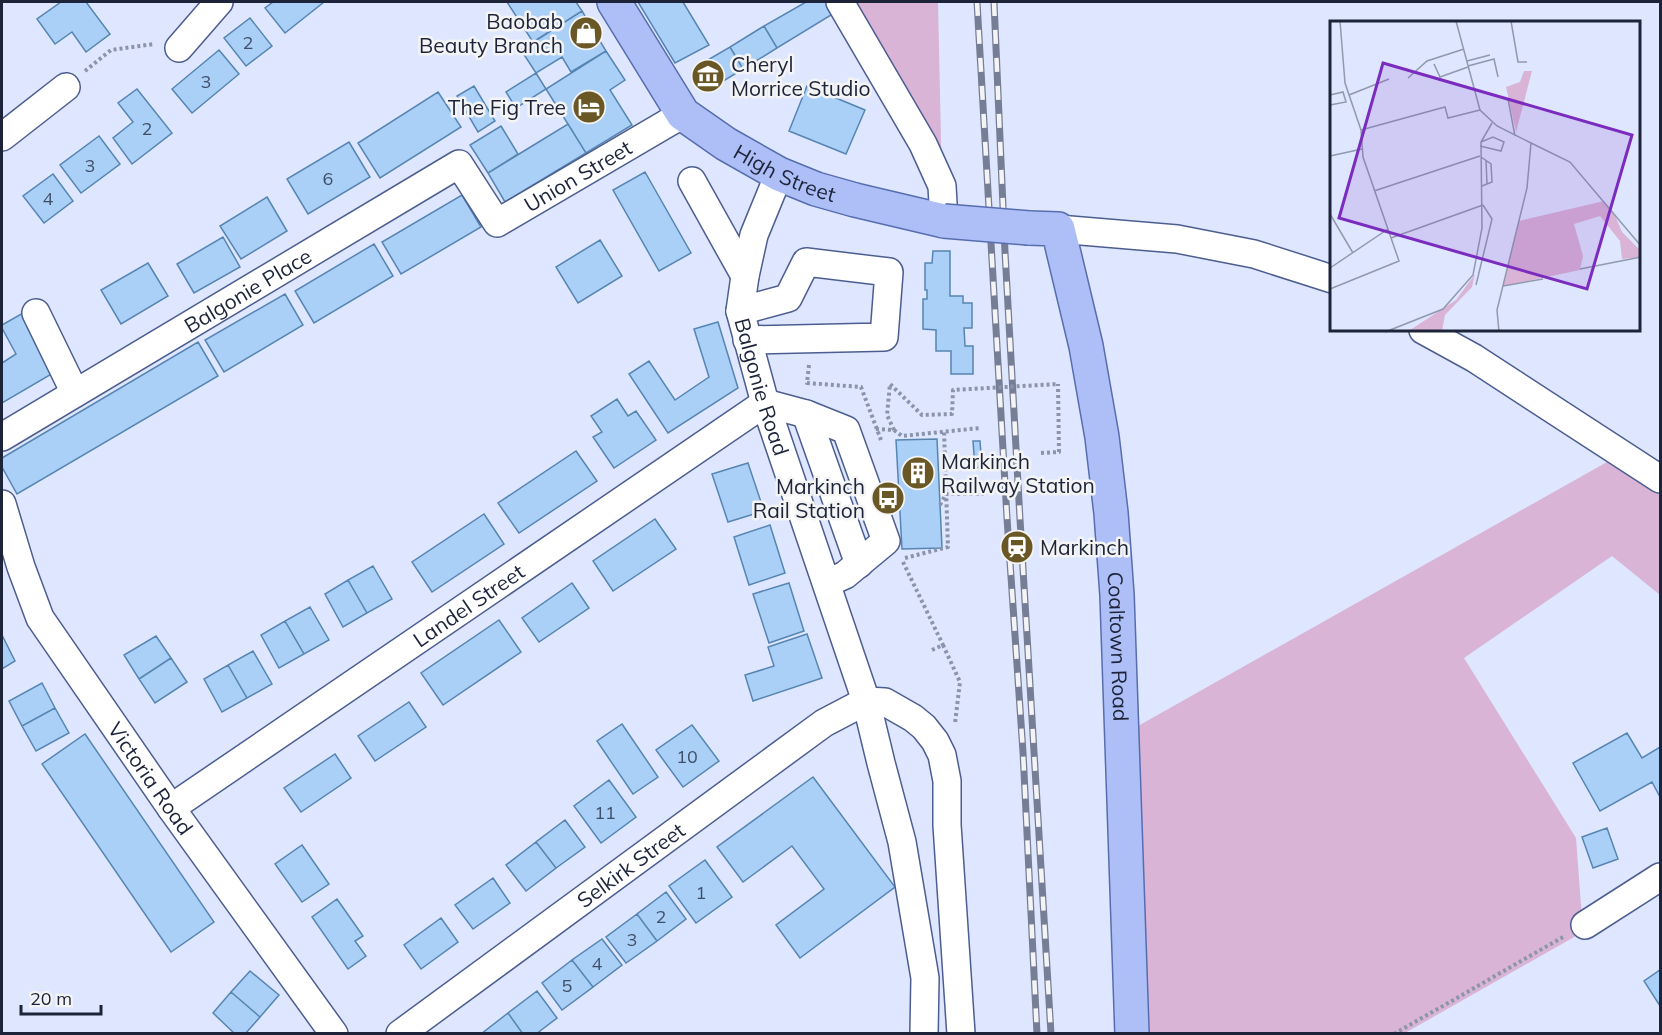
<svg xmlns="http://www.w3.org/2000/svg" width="1662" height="1035" font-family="Mulish,sans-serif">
  <rect width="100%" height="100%" fill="#dee7ff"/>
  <!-- green -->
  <path fill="#d9b4d6" d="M840,2H938L942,186Z
    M1607,462L1660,494V595L1612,556L1464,658L1576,838L1583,932L1405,1033H1132L1122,735Z"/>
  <!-- building -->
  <path fill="#aad0f7" stroke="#5785b2" stroke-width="1.5" d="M61,2H86L110,34L86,52L72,32L55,44L37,19Z
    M273,2H324L285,33L265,8Z
    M507,2H576L582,11L533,42Z
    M638,2H683L709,45L675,63Z
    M806,2H830L836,12L777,48L764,26Z
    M582,11L606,51L571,72L562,57L536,73L521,50Z
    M250,18L272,46L246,66L224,38Z
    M764,26L777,48L743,69L730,47Z
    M730,47L743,69L707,91L694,68Z
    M219,50L239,74L192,113L172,89Z
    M606,51L625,80L610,90L632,125L586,153L546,89Z
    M536,73L546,89L516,108L506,92Z
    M474,86L495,121L478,132L457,96Z
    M807,86L865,110L846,154L789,131Z
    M137,89L172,133L132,164L113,138L133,122L118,103Z
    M438,92L461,127L380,178L358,143Z
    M568,124L586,153L505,202L488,173Z
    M501,126L518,154L488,173L470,145Z
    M99,136L120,164L81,193L60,165Z
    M349,142L370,177L308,214L287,179Z
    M645,172L691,253L659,271L613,190Z
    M53,174L73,201L44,223L23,196Z
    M462,195L481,227L401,274L382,242Z
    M267,197L287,231L241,259L220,226Z
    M223,237L240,267L194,293L177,264Z
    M600,240L622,276L578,303L556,267Z
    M374,244L393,276L314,323L295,291Z
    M933,251H950V296H963V303H972V328H964L965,346H973V374H951V351H936V330L923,329V299H927V290H925V263H932Z
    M148,263L168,296L121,324L101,290Z
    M285,294L303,325L224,372L205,340Z
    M23,313L55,372L2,403V363L16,354L2,328V325Z
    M718,322L738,388L668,433L629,374L649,361L675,400L709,377L694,329Z
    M198,342L218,376L17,494L2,467V458Z
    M617,399L628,416L636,411L656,440L614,468L593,437L602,432L591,416Z
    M937,439L942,548L902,549L896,440Z
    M973,441H980L982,467L975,468Z
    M576,451L597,481L519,533L498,503Z
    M748,463L764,511L728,522L712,474Z
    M484,514L504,544L432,592L412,562Z
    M655,519L676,549L613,591L593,561Z
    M770,525L785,573L749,585L734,537Z
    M373,566L392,599L367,613L348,580Z
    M348,580L367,613L343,627L325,594Z
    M572,583L589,608L539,642L522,618Z
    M789,583L804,631L769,643L753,594Z
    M310,607L329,640L304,654L285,621Z
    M499,620L521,652L443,705L421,673Z
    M285,621L304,654L279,668L261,635Z
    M807,634L822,678L753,701L745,675L774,666L768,647Z
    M2,635L15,661L2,669Z
    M156,636L171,658L139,679L124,655Z
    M253,651L272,684L247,698L228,665Z
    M171,658L187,682L155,703L139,679Z
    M228,665L247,698L222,712L204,679Z
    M42,683L55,708L22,726L9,701Z
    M409,702L426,727L375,761L358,736Z
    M55,708L69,733L36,751L22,726Z
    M622,724L658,777L633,794L597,741Z
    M692,725L719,761L683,787L656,750Z
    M1627,733L1642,758L1660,747V797L1652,782L1600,811L1573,763Z
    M85,734L214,922L171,952L42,764Z
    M335,754L351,778L301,812L284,788Z
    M813,777L895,887L800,958L776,925L824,889L792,846L743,882L717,847Z
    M609,780L636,817L601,843L574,806Z
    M565,820L585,847L556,868L536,842Z
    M1607,828L1618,859L1593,868L1582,837Z
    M536,842L556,868L526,891L506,865Z
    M302,845L329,884L302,902L275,864Z
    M705,860L732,897L696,923L669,886Z
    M493,878L510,903L473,929L455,905Z
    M666,892L686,919L657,941L637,914Z
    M337,899L363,936L355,941L366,956L348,969L312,917Z
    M637,914L657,941L626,963L606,937Z
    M441,918L458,942L421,969L404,945Z
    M602,939L622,965L593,987L572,960Z
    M572,960L593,987L562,1010L542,983Z
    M1660,970V1006L1644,981Z
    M250,971L279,995L260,1017L231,992Z
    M537,991L557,1018L536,1034H523L508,1013Z
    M231,992L260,1017L245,1034H235L213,1013Z
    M508,1013L523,1034H481Z"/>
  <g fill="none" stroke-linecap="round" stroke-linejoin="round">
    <!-- minor casing -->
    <g stroke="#4c5d90" stroke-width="30">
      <g id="minor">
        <path d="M840,2L923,144L942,186L944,221"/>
        <path d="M179,48L219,2"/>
        <path d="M2,137L66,87"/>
        <path id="s1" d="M779,174L754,235L745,276L740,311L765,403L866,701L881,763L902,842L925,978L924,1034"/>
        <path d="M692,181L745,276"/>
        <path d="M1058,229L1177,239L1254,254L1332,279"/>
        <path d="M740,311L788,298L806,262L889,272L884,337L747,340"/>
        <path d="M36,313L75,393"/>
        <path d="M1423,330L1474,358L1660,479"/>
        <path d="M765,403L806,414L846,430L886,541L845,575L827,583"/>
        <path d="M806,414L859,564"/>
        <path id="s2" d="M2,437L459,164L497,223L683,114"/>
        <path id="s3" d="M2,504L21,567L40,618L171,808L334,1034"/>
        <path id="s4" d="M171,808L765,403"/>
        <path d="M1585,925L1660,877"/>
        <path id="s5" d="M400,1034L824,723L866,701L885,702L913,718L924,727L935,741L942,755L947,781V825L961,1034"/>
      </g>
    </g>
    <!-- major casing -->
    <g stroke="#576db0" stroke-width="36">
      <g id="major">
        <path id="s6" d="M614,2L683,114L726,144L779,174L816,189L855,200L944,221"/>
        <path id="s7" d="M1029,228L1058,229L1086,346L1102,437L1111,513L1117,595L1132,1034"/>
      </g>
    </g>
    <!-- path -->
    <path stroke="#8c94ab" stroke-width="4" stroke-dasharray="3 3" stroke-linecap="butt" d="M85,71L111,50L154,44
      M809,365L807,383L861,387L881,440
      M876,429L894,430L902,436L980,428
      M1041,453L1059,452L1058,384
      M940,505L946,494H984
      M905,558L948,547L944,431
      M903,562L943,645
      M932,650L943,645L960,682L955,723
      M1394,1034L1563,937"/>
    <!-- minor -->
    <use href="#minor" stroke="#fff" stroke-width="27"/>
    <!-- major -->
    <use href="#major" stroke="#adbff6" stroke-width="33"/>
    <!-- rail casing -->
    <g stroke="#767e95" stroke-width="7">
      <path id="rail" d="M977,2L1007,518L1023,752L1037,1034
        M994,2L1005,252L1020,519L1051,1034"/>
    </g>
    <!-- rail -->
    <use href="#rail" stroke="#f4f4f4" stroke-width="4.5" stroke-dasharray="14" stroke-linecap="butt"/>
    <!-- major-bridge casing -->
    <g stroke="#576db0" stroke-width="36" stroke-linecap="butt">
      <path id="major-bridge" d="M944,221L1029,228"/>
    </g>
    <!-- path-bridge -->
    <path stroke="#8c94ab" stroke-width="4" stroke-dasharray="3 3" stroke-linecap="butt" d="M894,430L887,415L890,384L922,415L952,414L953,390L1058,384"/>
    <!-- major-bridge -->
    <use href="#major-bridge" stroke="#adbff6" stroke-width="33"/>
  </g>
  <!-- icons -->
  <defs>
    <g id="shop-disc" transform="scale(1.725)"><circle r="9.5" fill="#6a5726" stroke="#f4f4f4"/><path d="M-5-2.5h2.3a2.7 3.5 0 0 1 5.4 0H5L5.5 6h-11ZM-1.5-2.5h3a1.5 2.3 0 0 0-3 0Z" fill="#fff"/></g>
    <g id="museum-disc" transform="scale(1.725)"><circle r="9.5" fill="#6a5726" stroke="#f4f4f4"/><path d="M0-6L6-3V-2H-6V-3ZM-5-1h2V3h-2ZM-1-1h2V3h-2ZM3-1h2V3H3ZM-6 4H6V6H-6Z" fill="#fff"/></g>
    <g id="hotel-disc" transform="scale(1.725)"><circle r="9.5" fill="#6a5726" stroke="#f4f4f4"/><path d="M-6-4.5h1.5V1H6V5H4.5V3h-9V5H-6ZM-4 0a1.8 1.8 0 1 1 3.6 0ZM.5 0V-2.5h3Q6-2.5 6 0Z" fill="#fff"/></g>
    <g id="building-disc" transform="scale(1.725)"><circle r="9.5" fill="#6a5726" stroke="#f4f4f4"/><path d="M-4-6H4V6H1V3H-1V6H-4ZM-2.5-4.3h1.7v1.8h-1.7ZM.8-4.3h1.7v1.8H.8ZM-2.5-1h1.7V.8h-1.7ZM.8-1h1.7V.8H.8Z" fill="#fff"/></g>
    <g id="bus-disc" transform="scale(1.725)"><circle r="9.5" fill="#6a5726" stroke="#f4f4f4"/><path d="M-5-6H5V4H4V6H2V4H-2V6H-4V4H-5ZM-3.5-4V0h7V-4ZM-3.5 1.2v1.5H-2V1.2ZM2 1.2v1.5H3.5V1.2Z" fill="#fff"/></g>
    <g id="station-disc" transform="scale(1.725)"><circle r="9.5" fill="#6a5726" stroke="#f4f4f4"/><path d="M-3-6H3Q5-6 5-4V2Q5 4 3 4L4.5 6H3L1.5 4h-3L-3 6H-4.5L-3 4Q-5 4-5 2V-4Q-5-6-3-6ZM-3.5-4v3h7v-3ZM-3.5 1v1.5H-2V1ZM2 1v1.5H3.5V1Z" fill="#fff"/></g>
  </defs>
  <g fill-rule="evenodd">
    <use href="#shop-disc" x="586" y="33"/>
    <use href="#museum-disc" x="708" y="76"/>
    <use href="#hotel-disc" x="589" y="107"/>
    <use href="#building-disc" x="918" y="473"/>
    <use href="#bus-disc" x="888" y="498"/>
    <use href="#station-disc" x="1017" y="547"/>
  </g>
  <g text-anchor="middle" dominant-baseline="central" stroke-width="5" stroke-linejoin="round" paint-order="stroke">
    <!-- number labels -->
    <g font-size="18" fill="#404f69">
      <text x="248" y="42">2</text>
      <text x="206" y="81">3</text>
      <text x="147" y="128">2</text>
      <text x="90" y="165">3</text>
      <text x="328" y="178">6</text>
      <text x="48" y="198">4</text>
      <text x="687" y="756">10</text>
      <text x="605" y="812">11</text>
      <text x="701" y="892">1</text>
      <text x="661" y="916">2</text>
      <text x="632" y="939">3</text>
      <text x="597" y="963">4</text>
      <text x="567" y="985">5</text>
    </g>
    <!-- poi labels -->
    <g font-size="21" fill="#1d243a" stroke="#f4f4f4" text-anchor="end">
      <text x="563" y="21">Baobab<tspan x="563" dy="24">Beauty Branch</tspan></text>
      <text x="731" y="64" text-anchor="start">Cheryl<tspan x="731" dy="24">Morrice Studio</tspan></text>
      <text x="566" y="107">The Fig Tree</text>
      <text x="941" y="461" text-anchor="start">Markinch<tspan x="941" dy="24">Railway Station</tspan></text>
      <text x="865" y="486">Markinch<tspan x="865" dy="24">Rail Station</tspan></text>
      <text x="1040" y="547" text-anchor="start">Markinch</text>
    </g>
    <!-- street labels -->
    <g font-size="21" fill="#1d243a" stroke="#f4f4f4">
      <text stroke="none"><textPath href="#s6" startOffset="250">High Street</textPath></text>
      <text stroke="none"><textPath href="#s2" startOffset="696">Union Street</textPath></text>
      <text stroke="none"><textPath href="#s2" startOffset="286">Balgonie Place</textPath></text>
      <text stroke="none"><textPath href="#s1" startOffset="222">Balgonie Road</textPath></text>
      <text stroke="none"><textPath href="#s4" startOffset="360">Landel Street</textPath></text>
      <text stroke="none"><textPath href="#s7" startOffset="452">Coaltown Road</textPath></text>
      <text stroke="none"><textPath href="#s3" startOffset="315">Victoria Road</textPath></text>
      <text stroke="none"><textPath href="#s5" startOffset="286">Selkirk Street</textPath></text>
    </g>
  </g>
  <!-- overview -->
  <g transform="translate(1330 21)">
    <rect width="310" height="310" fill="#dee7ff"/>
    <path d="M194,50H202L186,111L176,66L190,61ZM274,180L284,192L292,211L310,229V236L292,238L290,220L270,195L244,203L253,235L250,249L173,265L189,200ZM145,253L142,266L115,294L112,310L77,311L126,279Z" fill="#d9b4d6"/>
    <path fill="none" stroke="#9199b0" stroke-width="1.5" d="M126,0L150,89L167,105L201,122L197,167L167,289L169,311M181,0L188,41H197M137,40L160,34M104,43L110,56L138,46M138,45L164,38L168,56M78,57L97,40L134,28M0,74L13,71L16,81L0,84M19,74L59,58M178,78L185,115M31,109L115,86L118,97L150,89M201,122L240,141L311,225M150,125L171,130L174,121L163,116L151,121M0,135L32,128M151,136L161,143L162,161L152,165M156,139L157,163M44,170L150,135M0,193L23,232M61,217L153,184M0,247L58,208M250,248L311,236M146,264L162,198L153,184M173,265L213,258M0,268L69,240L33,136L31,109L15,62L10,0M55,311L113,288L143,254L152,207L151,121L162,102"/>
    <path fill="#7b2cbf" fill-opacity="0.15" stroke="#7b2cbf" stroke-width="3" d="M53,42L302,114L257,268L9,197Z"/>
    <rect width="310" height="310" fill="none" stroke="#1d243a" stroke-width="3"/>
  </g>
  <!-- border -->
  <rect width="1662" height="1035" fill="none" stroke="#1d243a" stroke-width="6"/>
  <!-- scale -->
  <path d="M21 1005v9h80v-9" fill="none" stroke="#1d243a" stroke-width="3"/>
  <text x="30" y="1005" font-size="18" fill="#1d243a" stroke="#f4f4f4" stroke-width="4.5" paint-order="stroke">20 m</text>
</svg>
